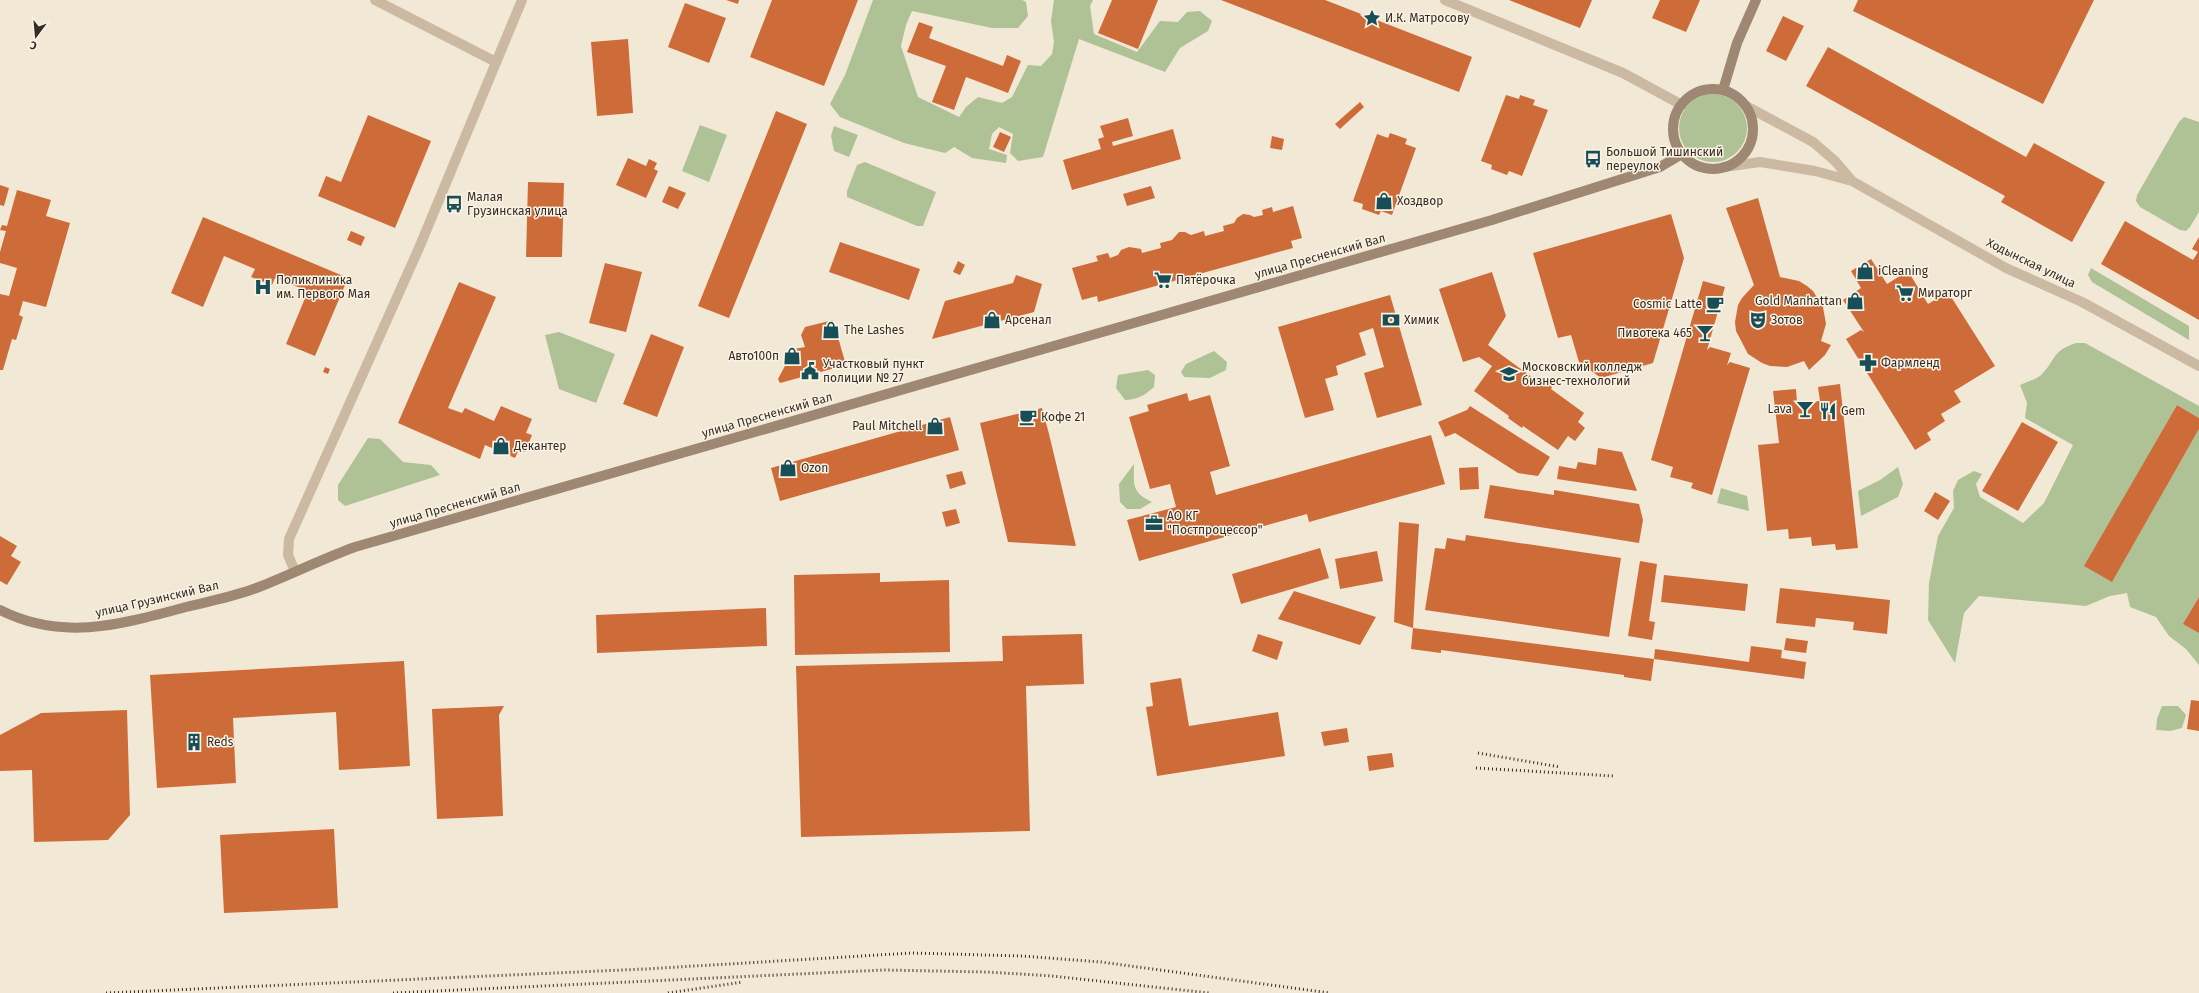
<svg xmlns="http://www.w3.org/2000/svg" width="2199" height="993" font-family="'Fira Sans',sans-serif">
  <rect width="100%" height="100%" fill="#f2e8d6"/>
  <!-- green -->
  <path fill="#afc296" d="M873,0H1022L1026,2L1028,16L1018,28H992L912,11L906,25L901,46L918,97L959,117L966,107L978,97L1002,103L1012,97L1028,65L1041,66L1052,54L1054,42L1051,21L1054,0H1093L1090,6L1094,34L1137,52L1160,21L1178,22L1187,12L1200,11L1212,21L1208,31L1180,48L1165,72L1079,39L1043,157L1018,161L1010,153L1013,134L999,127L992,134L989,149L1007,155L1006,163L972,158L954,147L945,153L904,143L840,117L830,104L845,75Z
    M1679 128a34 34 0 1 1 68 0a34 34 0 1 1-68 0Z
    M2184,117L2199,122V212L2190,227L2186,231L2180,230L2140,207L2136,201L2137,195L2179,122Z
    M700,125L727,135L709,182L682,171Z
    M834,126L858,135L849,157L834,151L831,136Z
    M865,162L936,192L923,226H917L847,197V191L857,165Z
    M2091,268L2189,326V340L2092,282L2088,275Z
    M559,332L615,354L596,403L559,389L545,335Z
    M2076,343H2085L2199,406V418L2177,405L2085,566L2112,581L2199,429V597L2184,624L2199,633V665L2186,649L2169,636L2156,617L2130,607L2127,593L2110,596L2086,606L1979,596L1964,613L1955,663L1928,620L1929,583L1938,536L1954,508L1953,491L1958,480L1974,471L1982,474L1976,484L1980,497L2023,523L2044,503L2073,445L2025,418L2027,403L2020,385C2026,382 2038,379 2042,374C2057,358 2052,351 2076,343Z
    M1214,351L1227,362L1226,370L1210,378L1184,377L1181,372L1186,364Z
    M1148,370L1155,375L1154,387C1145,395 1137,400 1125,400L1116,388L1118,375Z
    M368,438L380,439L403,462L431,465L440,475L345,506L338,500V485Z
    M1134,464C1134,485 1131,492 1152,502L1140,509H1127L1120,502L1119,484Z
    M1898,467L1903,484L1898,497L1861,516L1858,491L1880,480Z
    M1721,488L1747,496L1749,511L1717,503Z
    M2162,706H2178L2186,715L2182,728L2170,731L2156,730L2157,719Z"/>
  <!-- building -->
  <path fill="#ce6c39" d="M726,0H739L738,4Z
    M772,0H858L824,86L750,57Z
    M1112,0H1158L1138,49L1098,33Z
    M1221,0H1325L1472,57L1459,92Z
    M1509,0H1592L1580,28Z
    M1660,0H1700L1686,32L1652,18Z
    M1858,0H2094L2043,104L1853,11Z
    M685,3L726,18L709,63L668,47Z
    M1783,16L1804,26L1786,61L1766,51Z
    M919,22L933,27L929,38L1003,66L1007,55L1021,61L1008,93L966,77L954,110L932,102L946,66L907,52Z
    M628,39L633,113L597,116L591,42Z
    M1828,47L2026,157L2034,143L2105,182L2072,242L2001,202L2005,196L1806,86Z
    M1506,95L1519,99L1520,95L1535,100L1533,105L1548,110L1522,176L1509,171L1507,175L1491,169L1492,165L1481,161Z
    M1360,102L1364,107L1340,129L1335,124Z
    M776,111L807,124L729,318L698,306Z
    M368,115L431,141L395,228L318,196L326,176L341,182Z
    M1128,118L1133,136L1112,142L1113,146L1173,129L1181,159L1072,190L1063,160L1101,149L1098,139L1104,137L1100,126Z
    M1000,132L1011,137L1004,152L993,147Z
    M1390,133L1407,139L1405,144L1416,148L1392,215L1381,211L1379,215L1362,209L1363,204L1353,201L1377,134L1388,138Z
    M1272,136L1284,139L1282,150L1270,148Z
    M628,158L646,166L649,159L657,163L654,169L658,171L646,198L616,185Z
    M528,182L564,183L562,257H526Z
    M0,185L9,188L4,206L0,205Z
    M669,186L686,193L678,209L662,202Z
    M1151,186L1155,198L1127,206L1123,194Z
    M17,190L51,200L46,216L70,223L46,307L23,301L19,315L23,317L16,340L12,339L3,370H0V294L9,296L17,268L0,263V252L6,231L0,230L2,225L7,226Z
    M1758,198L1780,277L1799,281L1807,286L1813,291L1823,307L1826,324L1821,341L1831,345L1825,355L1809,370L1804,361L1787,367L1770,366L1762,363L1748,354L1736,331L1735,322L1738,305L1742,298L1754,285L1726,208Z
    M1293,206L1302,238L1291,241L1293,248L1098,302L1097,296L1082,300L1072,268L1098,261L1096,256L1108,253L1110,258L1118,255L1121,250L1129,247L1141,249L1142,253L1161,248L1160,243L1172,240L1179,232H1185L1191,235L1204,231L1205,236L1224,231L1223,226L1234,223L1237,218L1243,214L1250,215L1254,217L1263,215L1262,210L1272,207L1273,212Z
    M1671,214L1684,258L1653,363L1601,378L1579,362L1571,335L1558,338L1533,253Z
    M203,217L348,278L315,356L286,344L308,291L275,278L272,285L251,277L255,269L224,256L203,307L171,293Z
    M2125,221L2193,260L2198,252L2192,249L2199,237V320L2101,264Z
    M351,231L365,237L361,246L347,240Z
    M840,242L920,269L909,300L829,272Z
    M1871,259L1887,284L1908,271L1928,304L1948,292L1995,366L1954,391L1961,402L1941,414L1945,421L1927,433L1931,440L1915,450L1846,339L1861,330L1864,332L1843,300L1861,288L1851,271Z
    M958,261L965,265L960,275L953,272Z
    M605,263L642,272L626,332L589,323Z
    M1492,272L1506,316L1488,345L1536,380L1538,377L1552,387L1551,389L1584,413L1578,422L1585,428L1575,441L1568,436L1558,450L1523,426L1522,428L1508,418L1509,416L1474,391L1492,366L1479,357L1463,362L1439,289Z
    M1016,275L1042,284L1034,312L932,339L945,301L1013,283Z
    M1703,281L1725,287L1707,350L1710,347L1731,353L1727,365L1730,362L1750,368L1712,495L1691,488L1693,483L1670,477L1673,467L1651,460Z
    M459,282L496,297L448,408L462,413L465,408L494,421L501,406L532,419L526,433L532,435L525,452L519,449L515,458L485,445L480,459L398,423Z
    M1390,295L1422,405L1377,418L1364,373L1384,367L1373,328L1359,333L1366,355L1336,366L1338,375L1325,379L1334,410L1305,418L1278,327Z
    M833,320L846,365L780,383L778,379L794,349L805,347L801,335L805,327Z
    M651,334L684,347L657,417L623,404Z
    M325,367L330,369L328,374L323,372Z
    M1840,384L1858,548L1836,550L1835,544L1812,546L1811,537L1789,539L1788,529L1767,531L1758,445L1779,443L1773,391L1796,389L1797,403L1820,401L1818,387Z
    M1187,393L1189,401L1210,395L1230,466L1210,472L1216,495L1431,435L1445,484L1309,522L1307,514L1139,561L1127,520L1176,507L1170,484L1150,489L1129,417L1149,411L1147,405Z
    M2177,405L2199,418V429L2112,582L2084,566Z
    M1470,406L1550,457L1538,476L1518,473L1455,433L1445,437L1438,422L1467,410Z
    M1042,408L1049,434L1076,546L1008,542L980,423Z
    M950,417L959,450L780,501L771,468Z
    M2022,422L2058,442L2018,511L1982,491Z
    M1598,448L1622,452L1637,491L1557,479L1559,466L1576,469L1578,462L1596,465Z
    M1478,467L1479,489L1460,490L1459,468Z
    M962,471L966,484L950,489L946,475Z
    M1490,485L1554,495V490L1639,504L1643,520L1639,543L1484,518Z
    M1935,492L1950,501L1938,520L1924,511Z
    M956,509L960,523L946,527L942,512Z
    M1399,522L1419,524L1413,628L1394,622Z
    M1466,535L1621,558L1609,637L1425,610L1435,548L1445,549L1447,538L1465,541Z
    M0,536L17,546L11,556L21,562L7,585L0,581Z
    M1320,548L1329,578L1241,604L1232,574Z
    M1377,551L1383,581L1340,589L1335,559Z
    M1640,561L1657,564L1649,621L1655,622L1652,640L1628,636Z
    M880,573V582L949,580L950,652L795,655L794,575Z
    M1664,575L1748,584L1745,611L1661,602Z
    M1780,588L1890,600L1887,634L1853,630L1854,622L1816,618L1815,627L1776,623Z
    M1294,591L1376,617L1360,645L1278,619Z
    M2199,597V633L2183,624Z
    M766,608L767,646L597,653L596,615Z
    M1413,628L1654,659L1651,681L1624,677V675L1441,650V653L1411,649Z
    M1082,634L1084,684L1026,686L1030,831L801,837L796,666L1003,661L1002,636Z
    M1258,634L1283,642L1277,660L1252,651Z
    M1786,638L1808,641L1806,653L1784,650Z
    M1751,646L1782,650L1781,658L1806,662L1804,679L1654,659L1655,649L1749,662Z
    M404,661L410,766L339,770L336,712L233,718L236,783L157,788L150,675Z
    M1181,678L1189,726L1278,712L1285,756L1157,776L1146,707L1153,706L1150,683Z
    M2191,700L2199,701V731L2187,729Z
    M504,706L499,715L503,816L437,819L432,709Z
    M127,710L130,815L108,840L34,842L32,770L0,771V735L41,713Z
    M1347,728L1349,742L1324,746L1321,732Z
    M1392,753L1394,767L1369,771L1367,756Z
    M334,829L338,908L224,913L220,835Z"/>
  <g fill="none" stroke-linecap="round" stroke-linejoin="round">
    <!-- minor -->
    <path stroke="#cbb9a2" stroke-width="10" d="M375,0L496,62"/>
    <!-- tertiary -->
    <path stroke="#cbb9a2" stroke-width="10" d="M1445,0L1623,73L1682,105
      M1746,106L1813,142L1835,161L1852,181
      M1724,167L1760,162L1815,171L1852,181L2006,268L2082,302L2199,366
      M295,571L288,555L289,539L419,248L522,0"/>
    <!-- secondary -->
    <path stroke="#9e8773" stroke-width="10" d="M1673 129a40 40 0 1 1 80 0a40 40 0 1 1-80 0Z
      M1723,90L1737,43L1756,0
      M0,610C63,642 122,624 186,607C211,601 236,596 259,587C292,574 322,559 355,547L1492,220L1660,167L1682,154"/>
    <!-- rail -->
    <path stroke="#352c25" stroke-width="3" stroke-dasharray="1 3" stroke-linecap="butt" d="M1478,753L1560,767
      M1476,768L1614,776
      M106,993L645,969L912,953L1022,956L1101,962L1330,993
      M393,993L884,970L987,972L1052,976L1209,993
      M668,993L743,982"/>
  </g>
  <!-- icons -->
  <defs>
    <g id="sight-bare" transform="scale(1.38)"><path d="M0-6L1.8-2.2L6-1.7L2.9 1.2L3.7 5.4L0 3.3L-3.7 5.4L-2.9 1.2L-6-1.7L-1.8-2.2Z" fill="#184e58" stroke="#faf2e3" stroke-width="2.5" paint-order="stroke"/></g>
    <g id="bus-bare" transform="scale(1.38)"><path d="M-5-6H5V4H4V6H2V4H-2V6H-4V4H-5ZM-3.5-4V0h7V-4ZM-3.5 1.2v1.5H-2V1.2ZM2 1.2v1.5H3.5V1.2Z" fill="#184e58" stroke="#faf2e3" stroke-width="2.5" paint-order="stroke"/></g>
    <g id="shop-bare" transform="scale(1.38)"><path d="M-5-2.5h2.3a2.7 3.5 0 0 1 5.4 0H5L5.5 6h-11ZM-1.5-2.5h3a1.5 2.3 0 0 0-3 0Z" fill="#184e58" stroke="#faf2e3" stroke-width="2.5" paint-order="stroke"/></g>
    <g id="supermarket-bare" transform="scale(1.38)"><path d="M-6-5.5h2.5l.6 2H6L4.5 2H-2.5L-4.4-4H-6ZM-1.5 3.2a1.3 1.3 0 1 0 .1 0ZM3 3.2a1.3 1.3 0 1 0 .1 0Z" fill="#184e58" stroke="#faf2e3" stroke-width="2.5" paint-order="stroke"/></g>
    <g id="hospital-bare" transform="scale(1.38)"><path d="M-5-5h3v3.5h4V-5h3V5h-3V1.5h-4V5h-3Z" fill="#184e58" stroke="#faf2e3" stroke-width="2.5" paint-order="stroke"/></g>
    <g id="cafe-bare" transform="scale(1.38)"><path d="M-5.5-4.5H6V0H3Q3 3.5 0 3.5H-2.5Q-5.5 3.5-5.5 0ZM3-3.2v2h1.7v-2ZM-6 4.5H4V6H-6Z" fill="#184e58" stroke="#faf2e3" stroke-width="2.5" paint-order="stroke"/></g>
    <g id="bank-bare" transform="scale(1.38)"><path d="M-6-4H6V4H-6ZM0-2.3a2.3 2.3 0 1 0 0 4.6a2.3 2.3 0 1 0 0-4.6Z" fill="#184e58" stroke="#faf2e3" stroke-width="2.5" paint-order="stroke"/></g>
    <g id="theatre-bare" transform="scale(1.38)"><path d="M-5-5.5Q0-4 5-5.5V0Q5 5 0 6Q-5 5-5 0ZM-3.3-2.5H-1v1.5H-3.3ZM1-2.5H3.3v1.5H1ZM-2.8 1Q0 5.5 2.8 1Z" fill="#184e58" stroke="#faf2e3" stroke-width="2.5" paint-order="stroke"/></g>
    <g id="bar-bare" transform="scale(1.38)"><path d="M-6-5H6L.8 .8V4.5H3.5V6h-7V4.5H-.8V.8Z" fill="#184e58" stroke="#faf2e3" stroke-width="2.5" paint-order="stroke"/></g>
    <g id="pharmacy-bare" transform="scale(1.38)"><path d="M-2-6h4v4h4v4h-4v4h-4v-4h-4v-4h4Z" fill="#184e58" stroke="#faf2e3" stroke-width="2.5" paint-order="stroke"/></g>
    <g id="civic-bare" transform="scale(1.38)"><path d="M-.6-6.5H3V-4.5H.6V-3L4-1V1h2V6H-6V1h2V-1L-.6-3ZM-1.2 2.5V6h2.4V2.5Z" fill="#184e58" stroke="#faf2e3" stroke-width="2.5" paint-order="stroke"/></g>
    <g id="university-bare" transform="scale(1.38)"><path d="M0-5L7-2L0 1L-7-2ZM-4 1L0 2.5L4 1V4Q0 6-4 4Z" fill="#184e58" stroke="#faf2e3" stroke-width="2.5" paint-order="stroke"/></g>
    <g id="restaurant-bare" transform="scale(1.38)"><path d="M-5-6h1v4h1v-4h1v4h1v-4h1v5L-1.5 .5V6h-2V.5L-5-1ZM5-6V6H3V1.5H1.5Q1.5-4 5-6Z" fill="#184e58" stroke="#faf2e3" stroke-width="2.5" paint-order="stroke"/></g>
    <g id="office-bare" transform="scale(1.38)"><path d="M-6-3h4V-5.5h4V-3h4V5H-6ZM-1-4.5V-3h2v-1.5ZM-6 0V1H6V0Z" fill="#184e58" stroke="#faf2e3" stroke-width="2.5" paint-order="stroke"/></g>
    <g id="building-bare" transform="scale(1.38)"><path d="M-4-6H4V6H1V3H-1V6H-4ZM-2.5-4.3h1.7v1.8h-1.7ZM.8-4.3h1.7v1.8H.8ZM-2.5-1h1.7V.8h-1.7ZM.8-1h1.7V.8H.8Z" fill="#184e58" stroke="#faf2e3" stroke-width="2.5" paint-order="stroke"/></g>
  </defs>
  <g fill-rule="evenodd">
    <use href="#sight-bare" x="1372" y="18"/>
    <use href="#bus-bare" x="1593" y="159"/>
    <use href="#shop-bare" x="1384" y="201"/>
    <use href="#bus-bare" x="454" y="204"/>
    <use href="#shop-bare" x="1865" y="271"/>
    <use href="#supermarket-bare" x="1163" y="280"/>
    <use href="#hospital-bare" x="263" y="287"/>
    <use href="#supermarket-bare" x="1905" y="293"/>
    <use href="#shop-bare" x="1855" y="301"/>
    <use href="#cafe-bare" x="1715" y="304"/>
    <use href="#shop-bare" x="992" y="320"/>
    <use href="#bank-bare" x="1391" y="320"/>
    <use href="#theatre-bare" x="1758" y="320"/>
    <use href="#shop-bare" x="831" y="330"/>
    <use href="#bar-bare" x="1705" y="333"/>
    <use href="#shop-bare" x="792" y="356"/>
    <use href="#pharmacy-bare" x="1868" y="363"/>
    <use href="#civic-bare" x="810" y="371"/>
    <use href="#university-bare" x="1509" y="374"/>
    <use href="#bar-bare" x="1805" y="409"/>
    <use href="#restaurant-bare" x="1828" y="411"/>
    <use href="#cafe-bare" x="1028" y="417"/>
    <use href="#shop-bare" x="935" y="426"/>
    <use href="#shop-bare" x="501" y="446"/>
    <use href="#shop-bare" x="788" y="468"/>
    <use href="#office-bare" x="1154" y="523"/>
    <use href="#building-bare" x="194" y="742"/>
  </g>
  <g text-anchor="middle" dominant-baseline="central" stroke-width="3" stroke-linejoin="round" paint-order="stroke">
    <!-- poi labels -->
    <g font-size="12" fill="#352c25" stroke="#faf2e3" text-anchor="start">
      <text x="1385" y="18">И.К. Матросову</text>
      <text x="1606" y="152">Большой Тишинский<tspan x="1606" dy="14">переулок</tspan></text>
      <text x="467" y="197">Малая<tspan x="467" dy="14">Грузинская улица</tspan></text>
      <text x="1397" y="201">Хоздвор</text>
      <text x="1878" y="271">iCleaning</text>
      <text x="276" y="280">Поликлиника<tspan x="276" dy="14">им. Первого Мая</tspan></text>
      <text x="1176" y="280">Пятёрочка</text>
      <text x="1918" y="293">Мираторг</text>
      <text x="1842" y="301" text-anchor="end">Gold Manhattan</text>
      <text x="1702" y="304" text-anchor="end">Cosmic Latte</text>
      <text x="1005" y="320">Арсенал</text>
      <text x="1404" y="320">Химик</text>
      <text x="1771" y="320">Зотов</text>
      <text x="844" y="330">The Lashes</text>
      <text x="1692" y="333" text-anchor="end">Пивотека 465</text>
      <text x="779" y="356" text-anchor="end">Авто100п</text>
      <text x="1881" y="363">Фармленд</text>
      <text x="823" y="364">Участковый пункт<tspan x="823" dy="14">полиции № 27</tspan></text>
      <text x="1522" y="367">Московский колледж<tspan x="1522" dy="14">бизнес-технологий</tspan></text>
      <text x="1792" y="409" text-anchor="end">Lava</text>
      <text x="1841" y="411">Gem</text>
      <text x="1041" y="417">Кофе 21</text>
      <text x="922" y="426" text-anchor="end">Paul Mitchell</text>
      <text x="514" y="446">Декантер</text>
      <text x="801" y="468">Ozon</text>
      <text x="1167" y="516">АО КГ<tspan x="1167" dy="14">"Постпроцессор"</tspan></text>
      <text x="207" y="742">Reds</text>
    </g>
    <!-- street labels -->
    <g font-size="12" fill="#352c25" stroke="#faf2e3">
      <text transform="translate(1320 256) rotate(-16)">улица Пресненский Вал</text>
      <text transform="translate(2031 263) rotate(26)">Ходынская улица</text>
      <text transform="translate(767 415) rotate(-16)">улица Пресненский Вал</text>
      <text transform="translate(455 505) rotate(-16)">улица Пресненский Вал</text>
      <text transform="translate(157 599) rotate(-13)">улица Грузинский Вал</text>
    </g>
  </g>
  <!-- north arrow -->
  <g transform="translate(36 36) rotate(196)" stroke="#faf2e3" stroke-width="3" paint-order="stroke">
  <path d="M0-3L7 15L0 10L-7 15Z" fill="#352c25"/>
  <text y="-6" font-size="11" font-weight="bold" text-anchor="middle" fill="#352c25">С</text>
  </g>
</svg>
